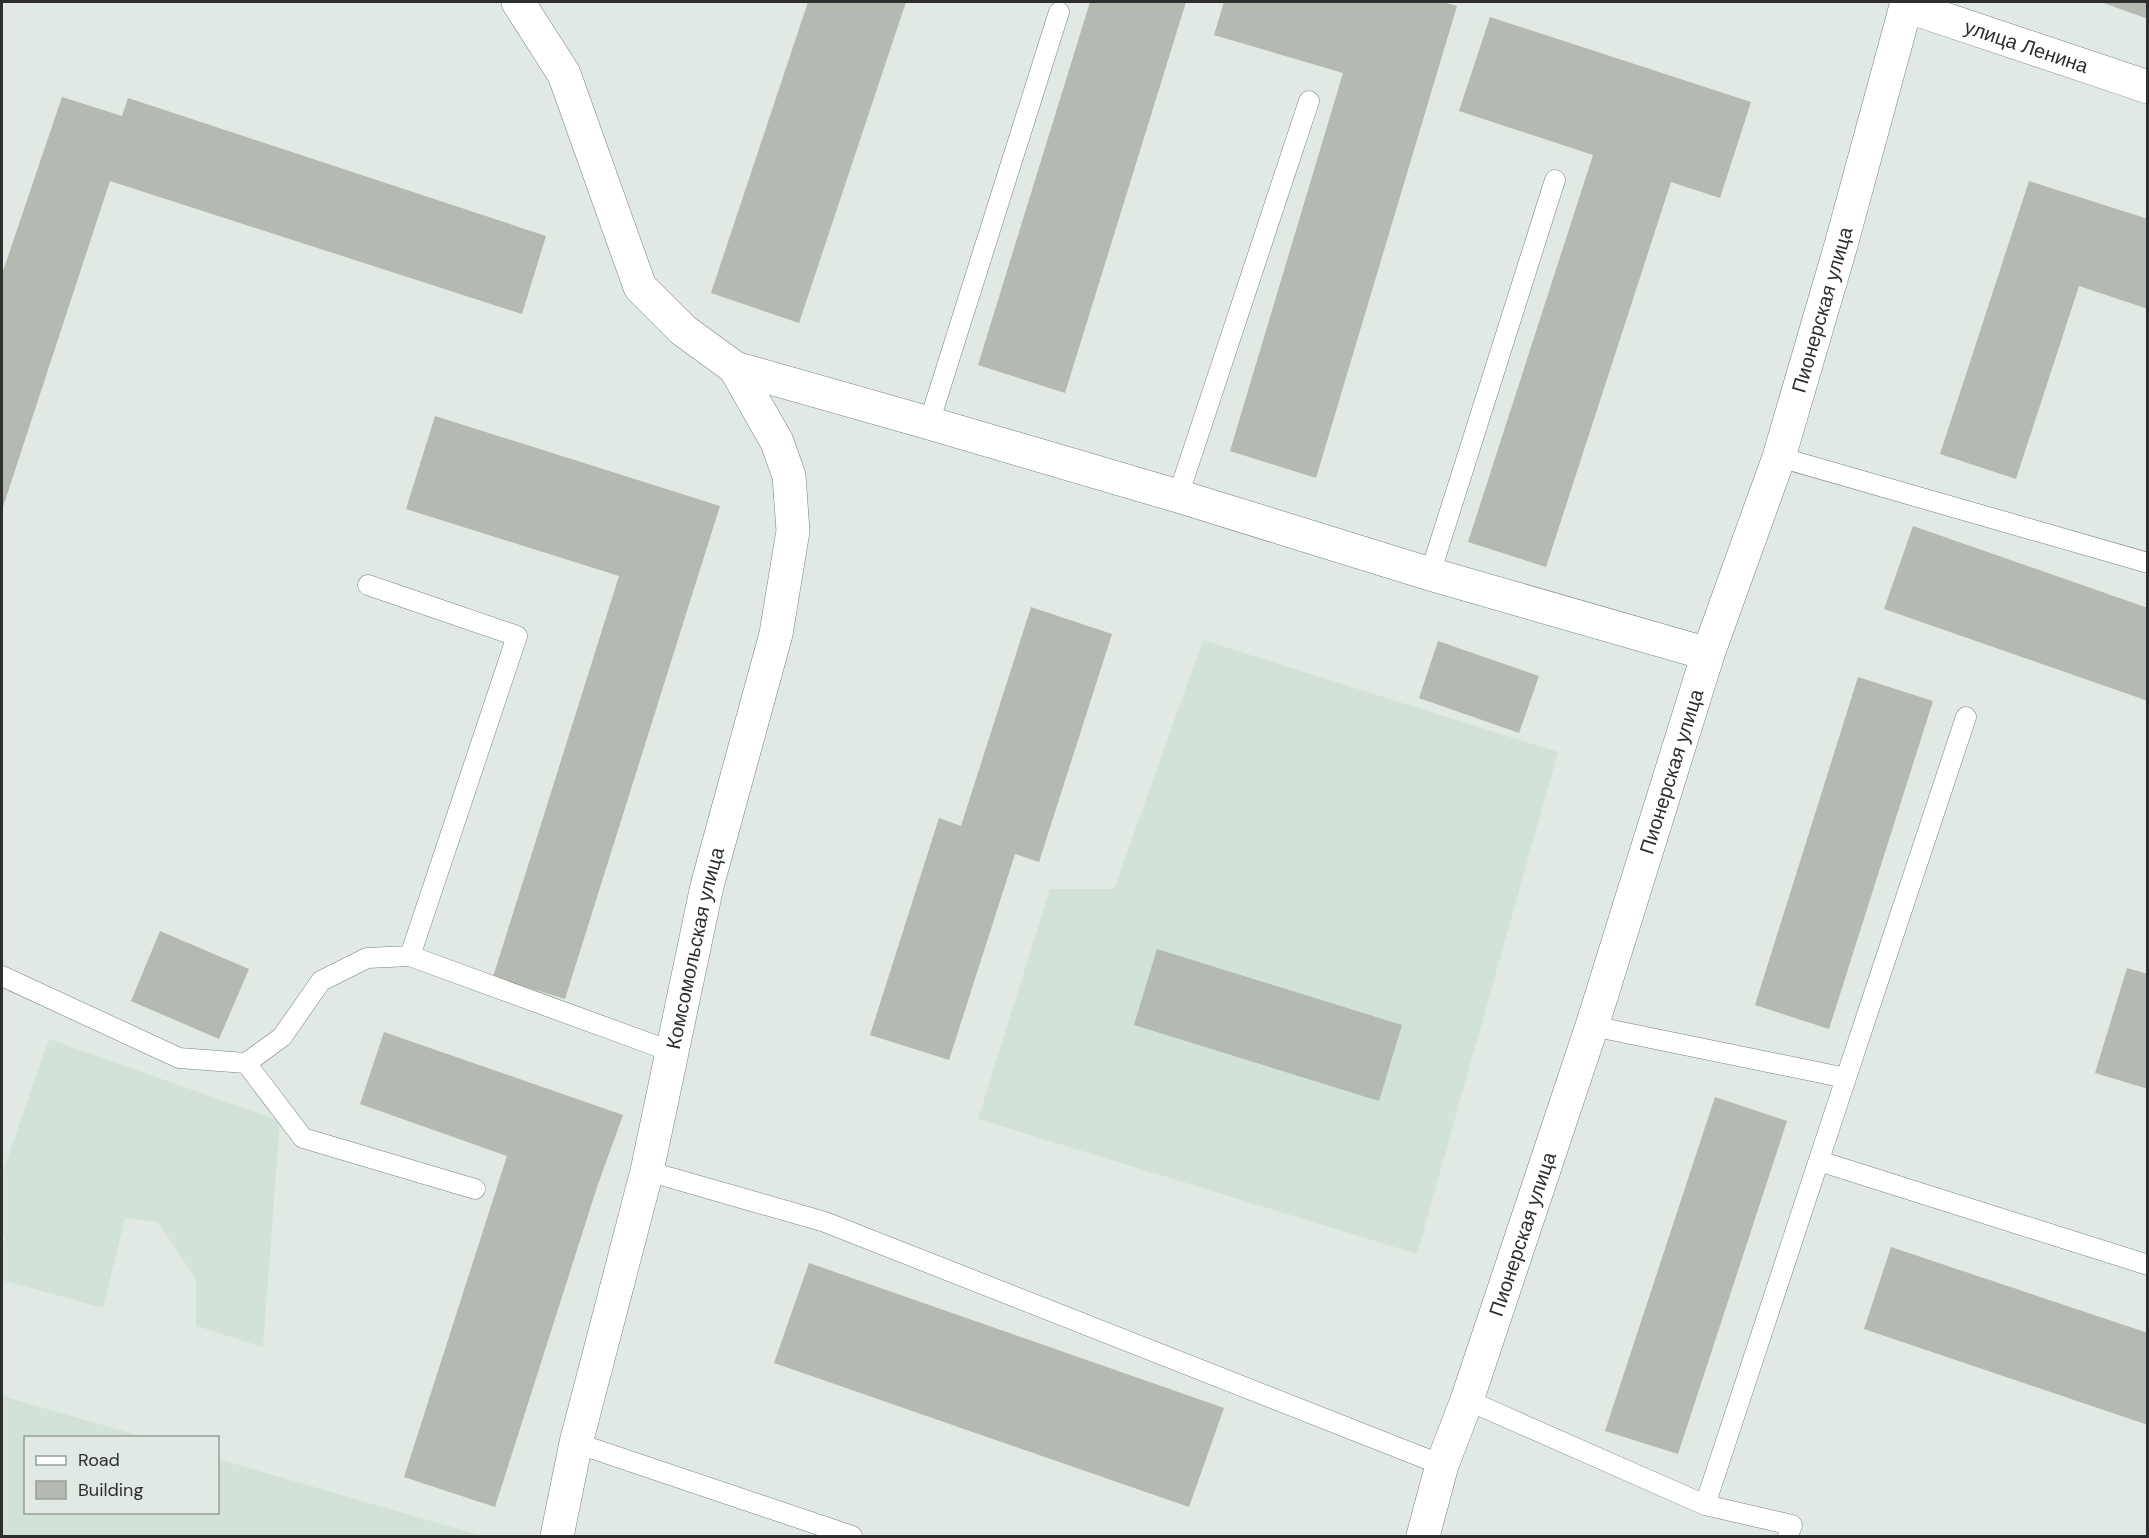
<svg xmlns="http://www.w3.org/2000/svg" width="2149" height="1538" font-family="'DM Sans',sans-serif">
  <rect width="100%" height="100%" fill="#e1e9e4"/>
  <!-- built -->
  <path fill="#d2e2d8" d="M1203,640L1558,752L1417,1254L978,1119L1050,889H1114Z
    M49,1039L280,1121L263,1347L196,1326V1279L158,1222L125,1218L103,1308L2,1280V1248L5,1236L2,1235V1174Z
    M2,1396L144,1437L26,1438V1512H218V1459L482,1536H2Z"/>
  <!-- building -->
  <path fill="#b4b9b1" d="M808,2H906L799,323L711,293Z
    M1090,2H1186L1065,393L978,365Z
    M1224,2H1443L1457,6L1316,478L1230,451L1343,73L1214,35Z
    M2101,2H2148V19Z
    M1490,17L1751,102L1720,198L1671,182L1546,567L1468,542L1593,155L1459,111Z
    M62,97L122,116L128,98L546,236L522,314L110,181L2,510V274Z
    M2029,181L2148,219V309L2079,286L2016,479L1940,454Z
    M435,416L720,506L565,999L493,977L619,576L406,509Z
    M1913,526L2148,608V701L1884,609Z
    M1031,607L1112,634L1039,862L1015,854L949,1060L870,1035L939,818L961,826Z
    M1438,641L1539,676L1519,733L1419,698Z
    M1858,677L1933,701L1829,1029L1755,1005Z
    M160,931L249,969L219,1039L131,1001Z
    M1157,949L1402,1025L1379,1101L1134,1025Z
    M2127,968L2148,974V1089L2095,1073Z
    M384,1032L623,1115L597,1187L495,1507L404,1477L507,1156L360,1104Z
    M1715,1097L1787,1121L1678,1454L1605,1431Z
    M1891,1247L2148,1333V1425L1864,1329Z
    M809,1263L1224,1408L1189,1507L774,1363Z"/>
  <g fill="none" stroke-linecap="round" stroke-linejoin="round">
    <!-- lane casing -->
    <g stroke="#7a827d" stroke-width="21">
      <path id="lane" d="M929,423L1059,12
        M1779,457L2148,563
        M1178,496L1309,101
        M1430,574L1555,180
        M368,585L517,636L410,956
        M2,976L179,1058L246,1063L282,1037L321,981L367,958L410,956L673,1052
        M1592,1026L1846,1078L1705,1505
        M246,1063L303,1138L475,1189
        M1846,1078L1966,717
        M1819,1161L2148,1265
        M647,1171L825,1222L1442,1465
        M1467,1400L1705,1505L1792,1525L1788,1536
        M576,1443L852,1536"/>
    </g>
    <!-- street casing -->
    <g stroke="#7a827d" stroke-width="34">
      <g id="street">
        <path d="M518,2L564,74L640,287L683,330L735,368L929,423L1178,496L1430,574L1708,654"/>
        <path id="s1" d="M557,1536L576,1443L647,1171L707,886L776,634L793,531L789,476L777,442L735,368"/>
      </g>
    </g>
    <!-- secondary casing -->
    <g stroke="#7a827d" stroke-width="34">
      <g id="secondary">
        <path id="s2" d="M1423,1536L1442,1465L1467,1400L1592,1026L1708,654L1779,457L1841,245L1906,6L2148,87"/>
      </g>
    </g>
    <!-- lane -->
    <use href="#lane" stroke="#fff" stroke-width="20"/>
    <!-- street -->
    <use href="#street" stroke="#fff" stroke-width="33"/>
    <!-- secondary -->
    <use href="#secondary" stroke="#fff" stroke-width="33"/>
  </g>
  <g text-anchor="middle" dominant-baseline="central" stroke-width="4.5" stroke-linejoin="round" paint-order="stroke">
    <!-- street labels -->
    <g font-size="20" fill="#2c2f2d" stroke="#e1e9e4">
      <text stroke="none"><textPath href="#s2" startOffset="1732">улица Ленина</textPath></text>
      <text stroke="none"><textPath href="#s2" startOffset="1290">Пионерская улица</textPath></text>
      <text stroke="none"><textPath href="#s2" startOffset="804">Пионерская улица</textPath></text>
      <text stroke="none"><textPath href="#s1" startOffset="604">Комсомольская улица</textPath></text>
      <text stroke="none"><textPath href="#s2" startOffset="318">Пионерская улица</textPath></text>
    </g>
  </g>
  <!-- border -->
  <rect width="2149" height="1538" fill="none" stroke="#2c2f2d" stroke-width="6"/>
  <!-- legend -->
  <rect x="24" y="1436" width="195" height="78" fill="#e1e9e4" stroke="#999f9b" stroke-width="1.5"/>
  <rect x="36" y="1456" width="30" height="9" fill="#ffffff" stroke="#999f9b" stroke-width="1.5"/>
  <text x="78" y="1466" font-size="18" fill="#2c2f2d">Road</text>
  <rect x="36" y="1481" width="30" height="18" fill="#b4b9b1" stroke="#999f9b" stroke-width="1.5"/>
  <text x="78" y="1496" font-size="18" fill="#2c2f2d">Building</text>
</svg>
